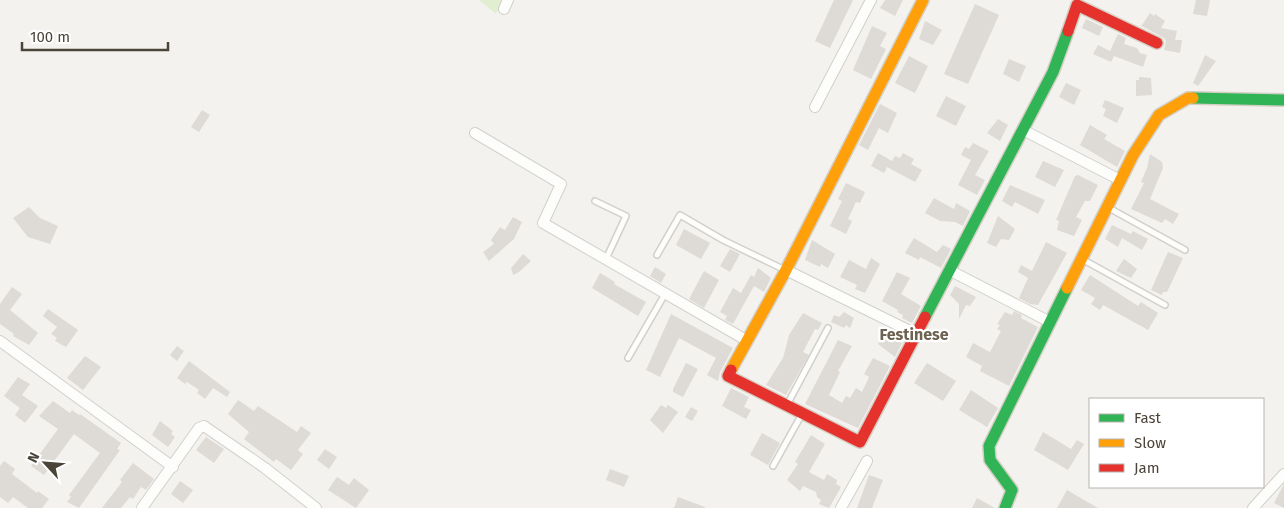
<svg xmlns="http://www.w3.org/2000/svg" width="1284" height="508" font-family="'Fira Sans',sans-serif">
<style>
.green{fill:#e1eecf}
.building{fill:#dedbd6}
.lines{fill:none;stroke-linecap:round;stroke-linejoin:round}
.lane-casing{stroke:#d2d0cb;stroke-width:8}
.street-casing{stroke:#d2d0cb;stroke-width:12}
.fast-casing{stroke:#d3cfc5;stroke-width:14}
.slow-casing{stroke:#d3cfc5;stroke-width:14}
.jam-casing{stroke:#d3cfc5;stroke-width:14}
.lane{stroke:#fdfdfc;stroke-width:5}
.street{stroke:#fdfdfc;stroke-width:10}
.fast{stroke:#30b455;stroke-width:11}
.slow{stroke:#ff9f0a;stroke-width:11}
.jam{stroke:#e5322d;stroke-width:11}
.labels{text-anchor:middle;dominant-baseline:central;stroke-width:4.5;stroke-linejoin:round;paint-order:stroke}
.quarter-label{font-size:16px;font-weight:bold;fill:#6e6250;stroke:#fff}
</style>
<rect width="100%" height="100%" fill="#f4f2ee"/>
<!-- green -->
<path class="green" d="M479,0H504L496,14Z"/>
<!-- building -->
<g class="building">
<path d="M834,0H853L830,48L815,41Z"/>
<path d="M885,0H903L895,16L880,8Z"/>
<path d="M1196,0H1210L1207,16L1193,14Z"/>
<path d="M975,4L999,15L968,84L944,74Z"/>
<path d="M1150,13L1154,16L1155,14L1165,21L1161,28L1177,31L1175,40H1182L1180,53L1164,50L1166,41L1164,38L1140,25H1142Z"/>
<path d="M1086,19L1103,27L1099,36L1082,28Z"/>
<path d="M925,21L942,30L933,45L919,39Z"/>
<path d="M872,26L887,33L880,46L886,49L871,79L853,70Z"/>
<path d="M1118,34L1126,38L1124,44L1137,48L1140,53L1147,55L1143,67L1114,56L1111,62L1093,54L1098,45L1110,51Z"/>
<path d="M1205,55L1216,61L1198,86L1193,83Z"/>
<path d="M909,56L928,66L915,93L895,83Z"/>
<path d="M1009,59L1026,66L1019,82L1003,74Z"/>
<path d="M1139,77L1151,78L1152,95L1136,96V80H1139Z"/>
<path d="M1066,83L1081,90L1074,105L1059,97Z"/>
<path d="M946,96L966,106L956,126L936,116Z"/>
<path d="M1105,100L1124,108L1117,123L1103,116L1106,109L1102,107Z"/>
<path d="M880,104L897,113L888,133L879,128L868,150L859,145Z"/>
<path d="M202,110L210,115L199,132L191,127Z"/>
<path d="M998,119L1008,125L1000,141L987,133Z"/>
<path d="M1090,125L1107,135L1104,139L1125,151L1117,167L1080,145Z"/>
<path d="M973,143L989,151L975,175L985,180L977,195L958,185L971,160L961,155L965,147L969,149Z"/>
<path d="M878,153L892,161L895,156L900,158L903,153L914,159L911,164L922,170L915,182L887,167L884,173L871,166Z"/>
<path d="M1150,154L1162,162L1163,168L1150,199L1179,214L1173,224L1165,219L1162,223L1131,209L1144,183L1141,182L1147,168Z"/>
<path d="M1043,161L1064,170L1055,187L1035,177Z"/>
<path d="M1078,175L1098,185L1090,201H1085L1076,217L1082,220L1074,236L1057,230L1059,221L1056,220L1075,176Z"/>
<path d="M846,183L865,192L860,203L856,202L848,219L852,221L846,234L830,226L842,201L838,199Z"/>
<path d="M1010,185L1045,200L1038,214L1015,202L1012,207L1002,201Z"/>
<path d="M934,198L954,209L956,203L970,211L963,226L955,222L940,221L925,213Z"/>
<path d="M29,207L40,218L58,226L50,244L28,237L13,218Z"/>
<path d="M998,216L1015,229L1009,240L1001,239L996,247L987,243Z"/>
<path d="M513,217L522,222L514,239L489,261L483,252L494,244L491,240L500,227L505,230Z"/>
<path d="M1112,225L1131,234L1133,231L1148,239L1142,250L1122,238L1118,247L1105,239Z"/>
<path d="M684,229L710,243L701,259L676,245Z"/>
<path d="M914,238L937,252L943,245L951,249L941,268L920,257L919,260L905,253Z"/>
<path d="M812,240L835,254L828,268L821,264L820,267L805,260Z"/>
<path d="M1046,242L1067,253L1038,305L1030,304L1019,298L1028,278L1018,272L1021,265L1032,271Z"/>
<path d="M730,249L740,254L730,272L720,266Z"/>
<path d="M1168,252L1183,258L1167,292H1163L1162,295L1151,290Z"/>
<path d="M523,254L531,261L519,272L513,275L511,268Z"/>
<path d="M871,258L880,264L865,293L855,289L857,285L840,277L849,260L866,269Z"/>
<path d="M1124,259L1137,269L1131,278L1116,271Z"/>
<path d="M655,267L666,274L661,283L650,276Z"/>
<path d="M758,268L771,278L764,292L754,286L733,324L725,320L727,316L720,312L733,288L741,293L751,275L754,277Z"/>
<path d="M704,271L719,280L704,308L689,299Z"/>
<path d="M897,272L910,278L901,294L921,306L912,323L902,318L903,315L897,312L898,310L882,301Z"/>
<path d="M600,273L615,282L614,284L646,302L638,316L592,288Z"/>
<path d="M1090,275L1138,306L1141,302L1158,313L1148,330L1103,305L1100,310L1091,304L1095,298L1081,290Z"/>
<path d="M955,286L976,297L970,306L966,305L959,319V304L950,295Z"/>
<path d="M12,287L22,294L10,310L38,333L29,345L13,336L14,334L0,324V304Z"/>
<path d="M48,309L78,330L66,347L55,341L57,338L51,334L57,327L43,316Z"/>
<path d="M1014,311L1022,315L1021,318L1038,327L1009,386L980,371L982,366L966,357L973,343L990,352L1001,331L997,329L1000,325L997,324L1005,312L1012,315Z"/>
<path d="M844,312L854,318L850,328L846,325L844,328L831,322L834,315L839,317Z"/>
<path d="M803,313L822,323L818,330L815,329L803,352L809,355L786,395L766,385L783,358L789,335Z"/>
<path d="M671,314L733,348L720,372L718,381L707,375L716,358L679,338L660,377L646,370Z"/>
<path d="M884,334L902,343L895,357L878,344Z"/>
<path d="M838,340L852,346L838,371L840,372L829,395L842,403L846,396L850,398L856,388L862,392L869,377L864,374L873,358L890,366L858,428L805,404Z"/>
<path d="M177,346L184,351L177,361L170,355Z"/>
<path d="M85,356L101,367L83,390L67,378Z"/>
<path d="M189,361L230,392L227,397L213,388L205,399L197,393L199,390L187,382L185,384L177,378Z"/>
<path d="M686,363L698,369L683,397L673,392V389Z"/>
<path d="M927,363L956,381L943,401L914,383Z"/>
<path d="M18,377L30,384L22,395L38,406L25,423L15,415L20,408L4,396Z"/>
<path d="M731,388L749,397L744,407L751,410L746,419L722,406Z"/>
<path d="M971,390L998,408L987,427L959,410Z"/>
<path d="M238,400L254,411L258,406L297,432L301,426L311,433L298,450L303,454L291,470L276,459L274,462L244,439L249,432L228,414Z"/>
<path d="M53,401L70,413L72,410L79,415L80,414L121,443L117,449L120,450L79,508L67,502L71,497L69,495L100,453L74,434L44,475L31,466L58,429L39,416Z"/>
<path d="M661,405L666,408L668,405L678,412L663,433L650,420Z"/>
<path d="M691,407L698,411L692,421L685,417Z"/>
<path d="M160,421L173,431L171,434L175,437L168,447L152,435Z"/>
<path d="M1043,432L1071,449L1077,440L1084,444L1068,470L1034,450Z"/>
<path d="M762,433L780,443L768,465L750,455Z"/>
<path d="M811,435L825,444L809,472L824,480L827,474L837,480L836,484L841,487L829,508L819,504L821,500L817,497L816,492L803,486L800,491L787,480L798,464L795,462Z"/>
<path d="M206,437L224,449L214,463L196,450Z"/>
<path d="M325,449L337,457L329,469L317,460Z"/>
<path d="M4,461L15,469L12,474L37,493L38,491L49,499L42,508H28L13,497L8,503L0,497V466Z"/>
<path d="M133,463L154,479L146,490L141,487L133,499L130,497L121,508H102L122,482L120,480Z"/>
<path d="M610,469L629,476L624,487L606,480Z"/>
<path d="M869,475L883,480L872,508H857Z"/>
<path d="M337,477L349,485L354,478L369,490L356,508L328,490Z"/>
<path d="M180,481L193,490L183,503L171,494Z"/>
<path d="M1284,484V508L1274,503Z"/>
<path d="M1067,490L1098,508H1057Z"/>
<path d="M678,497L705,507V508H674Z"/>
<path d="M977,498L995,508H972Z"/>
</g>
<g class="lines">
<defs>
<g id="lane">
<path d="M595,201L626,216L606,259"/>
<path d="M1109,208L1185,250"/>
<path d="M657,255L680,215L723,240L785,270"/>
<path d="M1082,259L1165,305"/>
<path d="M628,358L665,294"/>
<path d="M788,403L828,328"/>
<path d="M773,466L802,414"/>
</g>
<g id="street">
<path d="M504,9L508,0"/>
<path d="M815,107L871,0"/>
<path d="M1023,130L1120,180"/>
<path d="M475,133L561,184L543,223L746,340"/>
<path d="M786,270L916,334"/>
<path d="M949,270L1050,322"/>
<path d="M0,341L173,467"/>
<path d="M142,508L199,428L204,426L265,468L316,508"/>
<path d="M841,508L867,461"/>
<path d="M1253,508L1284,474"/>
</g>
<g id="fast">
<path d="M1193,98L1284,100"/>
<path d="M925,317L1053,72L1068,31"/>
<path d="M1005,508L1012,490L990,460L989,446L1067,288"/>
</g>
<g id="slow">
<path d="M1067,288L1133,155L1159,115L1188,98H1193"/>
<path d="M731,370L786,270L923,0"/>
</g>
<g id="jam">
<path d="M1068,31L1077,5L1157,43"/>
<path d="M731,370L728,376L860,442L925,317"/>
</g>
</defs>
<!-- lane casing -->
<use href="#lane" class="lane-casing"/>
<!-- street casing -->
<use href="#street" class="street-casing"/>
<!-- fast casing -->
<use href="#fast" class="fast-casing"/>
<!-- slow casing -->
<use href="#slow" class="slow-casing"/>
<!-- jam casing -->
<use href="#jam" class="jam-casing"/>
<!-- lane -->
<use href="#lane" class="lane"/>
<!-- street -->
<use href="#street" class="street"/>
<!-- fast -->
<use href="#fast" class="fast"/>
<!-- slow -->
<use href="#slow" class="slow"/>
<!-- jam -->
<use href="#jam" class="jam"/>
</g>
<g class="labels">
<!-- quarter labels -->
<g class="quarter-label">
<text x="914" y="334">Festinese</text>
</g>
</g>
<!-- legend -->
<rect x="1089" y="398" width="175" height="90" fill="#ffffff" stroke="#b7b4b0"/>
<rect x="1099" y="414" width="25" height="8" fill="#30b455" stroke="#b7b4b0"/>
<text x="1134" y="423" font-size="15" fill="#4b4439">Fast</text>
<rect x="1099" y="439" width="25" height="8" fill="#ff9f0a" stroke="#b7b4b0"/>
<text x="1134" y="448" font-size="15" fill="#4b4439">Slow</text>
<rect x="1099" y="464" width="25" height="8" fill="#e5322d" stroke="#b7b4b0"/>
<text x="1134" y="473" font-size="15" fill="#4b4439">Jam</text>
<!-- north arrow -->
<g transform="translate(45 463) rotate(296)" stroke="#ffffff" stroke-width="4" paint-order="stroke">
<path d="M0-4L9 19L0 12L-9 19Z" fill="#4b4439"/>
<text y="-8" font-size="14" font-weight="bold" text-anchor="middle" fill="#4b4439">N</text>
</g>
<!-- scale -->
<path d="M22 42v8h146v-8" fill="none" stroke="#4b4439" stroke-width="2.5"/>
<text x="30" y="42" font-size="15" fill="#4b4439" stroke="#ffffff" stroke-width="4" paint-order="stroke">100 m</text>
</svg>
